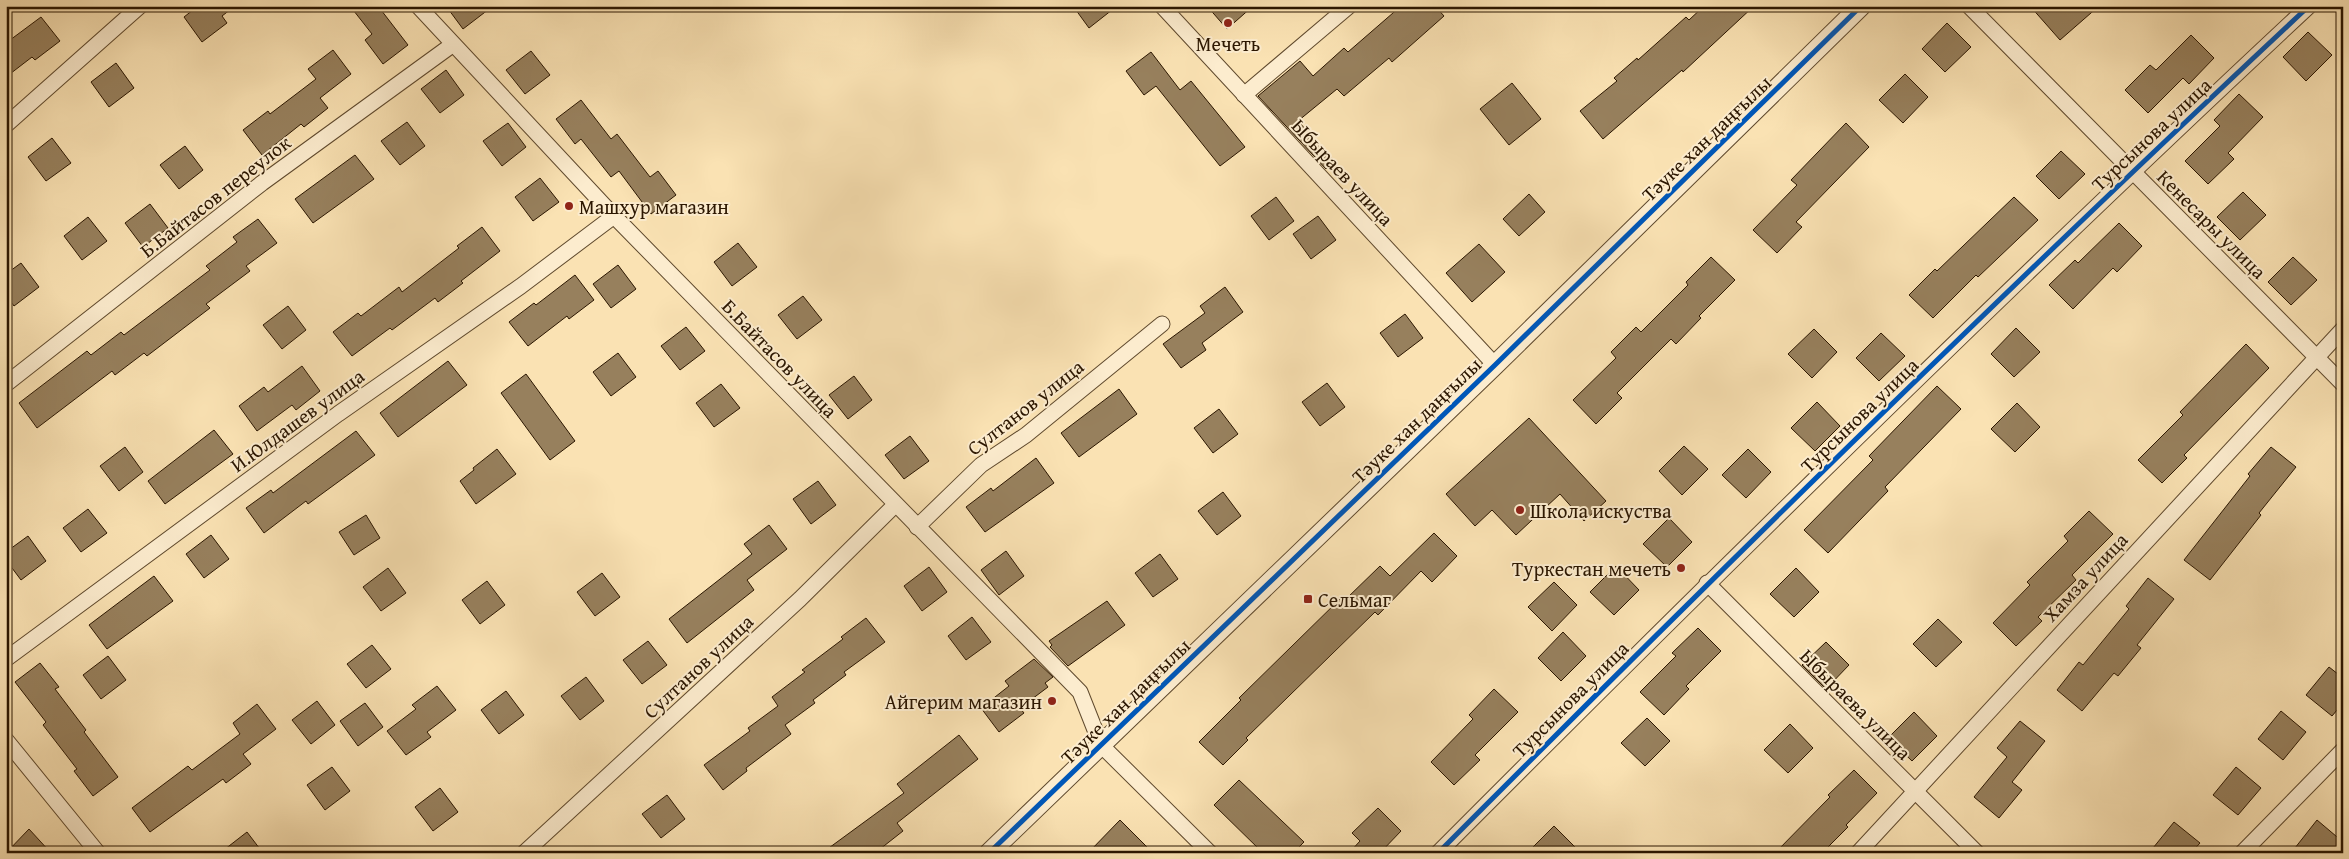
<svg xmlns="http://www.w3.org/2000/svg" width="2349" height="859" font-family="'Gentium Book Plus',serif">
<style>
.building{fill:#97805d;stroke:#2b1600}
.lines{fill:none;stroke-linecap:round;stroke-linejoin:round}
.minor-casing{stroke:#5f492d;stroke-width:17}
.tertiary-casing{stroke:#5f492d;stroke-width:21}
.minor{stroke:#fcecce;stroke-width:15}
.tertiary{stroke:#fcecce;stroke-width:19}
.cycleway-casing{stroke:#fcecce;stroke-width:8}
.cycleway{stroke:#0057b8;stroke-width:5}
.poi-dot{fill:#8f2418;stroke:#fcecce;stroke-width:2}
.labels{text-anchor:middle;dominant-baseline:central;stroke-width:4;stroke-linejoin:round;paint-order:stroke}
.poi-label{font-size:20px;fill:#2b1600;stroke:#fcecce;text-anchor:start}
.street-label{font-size:20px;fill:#2b1600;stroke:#fcecce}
</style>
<rect width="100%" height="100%" fill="#fae2b3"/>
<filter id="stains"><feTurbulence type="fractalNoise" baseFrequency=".004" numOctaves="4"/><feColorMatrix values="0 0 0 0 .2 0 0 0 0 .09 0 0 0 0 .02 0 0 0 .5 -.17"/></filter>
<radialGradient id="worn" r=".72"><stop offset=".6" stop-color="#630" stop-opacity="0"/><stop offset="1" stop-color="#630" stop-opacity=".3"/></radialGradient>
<!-- building -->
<g class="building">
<path d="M198,6H235L222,16L227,23L202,42L184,17Z"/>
<path d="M350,6H378L408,45L383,64L365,40L372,34Z"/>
<path d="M446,6H493L463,29Z"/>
<path d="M1073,6H1117L1089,28Z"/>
<path d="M1207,6H1253L1227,29Z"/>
<path d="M1401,6H1435L1444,16L1392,62L1389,58L1344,96L1337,89L1298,121L1334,161L1326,169L1258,96L1300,61L1313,76L1344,48L1348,52Z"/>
<path d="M1704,6H1754L1683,72L1682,70L1603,139L1580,111L1617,81L1614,78L1637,58L1638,60L1686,17L1689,20Z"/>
<path d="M2030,6H2099L2060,40Z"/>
<path d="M41,17L60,41L35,60L32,57L6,77V43Z"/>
<path d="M1947,23L1971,47L1945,72L1922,49Z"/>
<path d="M2308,32L2332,55L2306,81L2283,57Z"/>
<path d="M2191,35L2214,58L2189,84L2183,78L2148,113L2125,90L2150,65L2156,70Z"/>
<path d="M333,50L351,74L320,98L328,108L304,127L301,124L262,155L243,130L268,111L270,114L316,79L308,69Z"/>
<path d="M531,51L550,75L525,94L506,70Z"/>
<path d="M1151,52L1180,90L1191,81L1245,147L1220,166L1156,86L1144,95L1126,71Z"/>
<path d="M116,63L134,88L109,107L91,82Z"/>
<path d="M446,70L464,95L440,113L421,89Z"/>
<path d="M1905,74L1928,97L1903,123L1879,100Z"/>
<path d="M1512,83L1541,119L1509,145L1480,109Z"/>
<path d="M2239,94L2263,117L2228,153L2234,159L2208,184L2185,161L2220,126L2214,120Z"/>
<path d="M581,100L611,139L617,134L650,177L658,171L676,195L651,214L619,171L611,177L581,139L575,144L556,119Z"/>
<path d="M407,122L425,146L400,165L381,141Z"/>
<path d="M508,123L526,147L502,166L483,141Z"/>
<path d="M1846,123L1869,147L1796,222L1802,227L1777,253L1753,230L1797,185L1791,180Z"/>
<path d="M52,138L71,163L46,181L28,157Z"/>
<path d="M185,146L203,170L179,189L160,165Z"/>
<path d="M2061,151L2085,174L2059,199L2036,176Z"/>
<path d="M355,155L374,179L313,223L295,199Z"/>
<path d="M540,178L559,202L533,221L515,197Z"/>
<path d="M2243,192L2266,215L2240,240L2217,217Z"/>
<path d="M1529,194L1545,212L1519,236L1503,219Z"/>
<path d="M1276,197L1294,221L1269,240L1251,216Z"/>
<path d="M2014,197L2038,220L1978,277L1976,275L1933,318L1909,295L1935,269L1937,271Z"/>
<path d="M150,204L168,228L143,247L125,223Z"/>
<path d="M1318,216L1336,240L1311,259L1293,234Z"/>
<path d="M88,217L107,241L82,260L64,236Z"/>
<path d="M258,219L277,243L246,266L250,271L206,304L210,308L147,356L144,353L115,375L112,371L37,428L19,403L87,351L91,355L121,332L124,335L210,270L206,266L237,242L233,237Z"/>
<path d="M2119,223L2142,246L2117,272L2113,268L2073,309L2049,285L2075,260L2078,263Z"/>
<path d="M482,227L500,251L461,281L463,283L438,302L435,298L392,330L390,328L352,356L333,332L358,313L361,316L399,287L402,292L459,248L457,246Z"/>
<path d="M738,243L757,267L732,286L714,262Z"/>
<path d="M1479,244L1505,272L1472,302L1446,273Z"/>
<path d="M1711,257L1735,280L1699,316L1701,318L1676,344L1671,339L1617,393L1622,398L1596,424L1573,400L1616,358L1611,352L1636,327L1641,332L1688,285L1686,282Z"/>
<path d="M2293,257L2317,280L2291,305L2268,282Z"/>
<path d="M21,263L39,287L14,306L6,295V274Z"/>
<path d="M618,265L636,289L611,308L593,284Z"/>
<path d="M575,275L594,300L569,319L567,316L528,346L509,322L534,303L536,305Z"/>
<path d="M1225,287L1243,312L1202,343L1206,350L1181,368L1163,344L1205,313L1200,306Z"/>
<path d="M803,296L822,320L797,339L778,315Z"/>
<path d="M288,306L306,330L282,349L263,325Z"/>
<path d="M1405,314L1423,338L1398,357L1380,333Z"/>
<path d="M686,327L705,351L680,370L661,346Z"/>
<path d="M2016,328L2040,352L2014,377L1991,354Z"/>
<path d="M1814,329L1837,352L1812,378L1788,354Z"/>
<path d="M1881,333L1905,356L1879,381L1856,358Z"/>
<path d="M2246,344L2269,368L2184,455L2187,458L2162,483L2138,460L2183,415L2180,412Z"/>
<path d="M618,353L636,377L611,396L593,372Z"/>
<path d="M448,361L467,385L398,437L380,413Z"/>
<path d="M302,366L320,391L296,410L292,405L257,431L239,406L264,387L268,392Z"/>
<path d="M526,374L575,441L550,460L501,393Z"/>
<path d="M854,376L872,400L848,419L829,395Z"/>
<path d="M1327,383L1345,407L1320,426L1302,402Z"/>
<path d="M721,384L740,408L714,427L696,403Z"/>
<path d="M1937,386L1961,409L1885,487L1888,491L1828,553L1804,530L1873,460L1869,456Z"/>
<path d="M1119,389L1137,414L1079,457L1061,433Z"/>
<path d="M1817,402L1840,426L1815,451L1791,428Z"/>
<path d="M2017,403L2040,427L2015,452L1991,429Z"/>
<path d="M1219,409L1238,434L1213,453L1194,428Z"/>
<path d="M1529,418L1606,501L1584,521L1560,494L1516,535L1492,510L1475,526L1446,494Z"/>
<path d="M214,430L233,454L165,504L148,481Z"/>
<path d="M356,431L375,455L308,504L306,501L264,533L246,508L271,490L273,493Z"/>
<path d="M910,436L929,461L904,479L885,455Z"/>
<path d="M1684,446L1708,469L1682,495L1659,471Z"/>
<path d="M125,447L143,472L119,491L100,466Z"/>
<path d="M2271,447L2296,467L2259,513L2261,515L2210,580L2184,560L2250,476L2248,474Z"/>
<path d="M497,449L516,474L476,504L460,481L474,470L473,468Z"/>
<path d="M1748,449L1771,472L1746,498L1722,475Z"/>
<path d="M1036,458L1054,483L985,532L966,507L991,488L993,491Z"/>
<path d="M818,481L836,505L811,524L793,499Z"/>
<path d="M1223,492L1241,516L1217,535L1198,511Z"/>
<path d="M88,509L107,533L81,552L63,528Z"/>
<path d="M2089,511L2113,534L2072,575L2076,580L2038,617L2042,621L2016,646L1993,623L2030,585L2027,582L2068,541L2064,536Z"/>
<path d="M366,515L380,538L354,555L339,532Z"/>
<path d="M1669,518L1692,542L1667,567L1643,544Z"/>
<path d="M769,525L787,549L747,580L754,590L687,643L669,619L752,554L744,544Z"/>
<path d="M1434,533L1457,556L1432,582L1421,571L1378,615L1375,612L1246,738L1248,740L1223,765L1199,742L1241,700L1239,698L1343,596L1346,599L1380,566L1390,576Z"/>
<path d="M211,535L229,559L204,578L186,554Z"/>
<path d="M28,536L46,561L21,580L6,560V552Z"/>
<path d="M1006,551L1024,576L999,595L981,570Z"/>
<path d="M1160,554L1178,579L1153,597L1135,573Z"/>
<path d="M1616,566L1639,590L1614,615L1590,592Z"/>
<path d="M929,567L947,592L922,611L904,586Z"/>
<path d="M388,568L406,593L381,611L363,587Z"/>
<path d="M1796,568L1819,592L1794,617L1770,594Z"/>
<path d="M602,573L620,597L595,616L577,592Z"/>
<path d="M154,576L173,601L107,649L89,625Z"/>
<path d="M2148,578L2174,599L2137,645L2141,648L2118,676L2114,673L2082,711L2057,690L2079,662L2083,665L2129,609L2126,606Z"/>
<path d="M487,581L505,605L480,624L462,600Z"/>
<path d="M1554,582L1577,605L1552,631L1528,607Z"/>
<path d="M1107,601L1125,625L1068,666L1050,647L1052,645L1049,641Z"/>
<path d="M972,617L991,642L966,660L948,636Z"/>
<path d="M866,618L885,642L844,672L846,675L813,700L815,703L785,725L791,734L746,768L747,771L723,790L704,765L750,731L748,728L778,706L772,697L805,672L802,670L843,639L841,637Z"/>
<path d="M1938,619L1962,642L1936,667L1913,644Z"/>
<path d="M1698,628L1721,651L1686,686L1689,689L1664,715L1640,692L1676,656L1672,653Z"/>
<path d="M1563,632L1586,656L1561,681L1538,658Z"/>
<path d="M648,641L667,665L642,684L623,660Z"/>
<path d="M1826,642L1849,665L1826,689L1802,665Z"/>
<path d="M372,645L391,669L366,688L347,664Z"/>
<path d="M108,656L126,680L101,699L83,675Z"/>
<path d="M1034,659L1053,677L1045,683L1048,687L1020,708L1024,713L999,732L981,708L1009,686L1005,681Z"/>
<path d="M40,663L59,687L55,689L86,730L84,732L118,777L93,796L74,771L77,769L43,725L46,722L15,682Z"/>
<path d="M2329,667L2343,678V703L2332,716L2306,695Z"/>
<path d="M586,677L604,701L580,720L561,696Z"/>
<path d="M437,686L456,710L427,732L431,737L406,755L387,731L416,709L412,705Z"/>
<path d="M1494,689L1518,712L1475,755L1480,760L1454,785L1431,762L1473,719L1469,715Z"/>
<path d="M506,691L524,715L499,734L481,710Z"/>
<path d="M317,701L335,725L311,744L292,720Z"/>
<path d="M365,703L383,727L358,746L340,721Z"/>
<path d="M257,704L276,729L243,754L251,764L226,783L223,779L150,832L132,808L188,766L192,770L240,734L233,723Z"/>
<path d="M2281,711L2306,732L2283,760L2258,739Z"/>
<path d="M1914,712L1937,736L1912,761L1888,738Z"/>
<path d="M1647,718L1670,741L1645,766L1621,743Z"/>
<path d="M2020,721L2045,741L2012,782L2022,790L1999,818L1974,797L2007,757L1997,748Z"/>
<path d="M1790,724L1813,748L1788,773L1764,750Z"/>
<path d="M959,735L978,759L897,823L903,831L875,853H822L904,793L897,784Z"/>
<path d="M332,767L350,791L325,810L307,785Z"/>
<path d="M2236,767L2261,788L2238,815L2213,795Z"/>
<path d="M1854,770L1877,793L1846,825L1848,827L1822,853H1775L1830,797L1828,795Z"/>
<path d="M1239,780L1304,842L1293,853H1263L1214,805Z"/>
<path d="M440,788L458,812L433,831L415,807Z"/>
<path d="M667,795L685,819L661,838L642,814Z"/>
<path d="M1378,808L1401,831L1380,853H1349L1360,841L1352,833Z"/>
<path d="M1120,820L1153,853H1088Z"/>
<path d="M2317,820L2343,842L2334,853H2291Z"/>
<path d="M2174,822L2200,843L2191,853H2149Z"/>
<path d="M1554,826L1581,853H1527Z"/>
<path d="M29,829L51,853H6Z"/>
<path d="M247,832L263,853H220Z"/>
</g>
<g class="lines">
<defs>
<g id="minor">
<path d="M418,6L614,216L1080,692L1101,745L1210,853"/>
<path d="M1162,6L1495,365"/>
<path d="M1969,6L2343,384"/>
<path d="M1244,95L1349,6"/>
<path d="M6,125L140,6"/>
<path d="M6,384L262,183L452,45"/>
<path d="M917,527L981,465L1026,435L1162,324"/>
<path d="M1707,583L1977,853"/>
<path d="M6,659L338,414L521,286L614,216"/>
<path d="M6,740L98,853"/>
<path d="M524,853L800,599L895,505"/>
<path d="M1438,853C1724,566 2013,282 2309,6"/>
<path d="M1858,853L2343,329"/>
<path d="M2242,853L2343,750"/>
</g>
<path id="tertiary" d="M989,853L1495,365L1861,6"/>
</defs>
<!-- minor casing -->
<use href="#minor" class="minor-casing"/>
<!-- tertiary casing -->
<use href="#tertiary" class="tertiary-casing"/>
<!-- minor -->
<use href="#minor" class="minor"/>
<!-- tertiary -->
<use href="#tertiary" class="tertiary"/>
<defs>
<g id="cycleway">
<path d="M989,853L1495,365L1861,6"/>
<path d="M1438,853C1724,566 2013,282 2309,6"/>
</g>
</defs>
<!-- cycleway casing -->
<use href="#cycleway" class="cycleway-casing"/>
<!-- cycleway -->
<use href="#cycleway" class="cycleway"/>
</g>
<!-- markers -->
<g class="poi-dot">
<circle cx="1228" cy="23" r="5"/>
<circle cx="569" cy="206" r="5"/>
<circle cx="1520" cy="510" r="5"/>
<circle cx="1681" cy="568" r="5"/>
<rect x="1303" y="594" width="10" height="10" rx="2.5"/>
<circle cx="1052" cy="701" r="5"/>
</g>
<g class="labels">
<!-- poi labels -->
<g class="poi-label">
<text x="1228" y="43" text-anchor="middle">Мечеть</text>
<text x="579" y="206">Машхур магазин</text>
<text x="1530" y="510">Школа искуства</text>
<text x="1671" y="568" text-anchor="end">Туркестан мечеть</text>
<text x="1318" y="599">Сельмаг</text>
<text x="1042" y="701" text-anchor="end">Айгерим магазин</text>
</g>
<!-- street labels -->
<g class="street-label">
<text transform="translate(2151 134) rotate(-43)">Турсынова улица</text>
<text transform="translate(1706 138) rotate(-44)">Тәуке хан даңғылы</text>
<text transform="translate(1343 172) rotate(47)">Ыбыраев улица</text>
<text transform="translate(215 196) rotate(-38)">Б.Байтасов переулок</text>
<text transform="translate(2212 224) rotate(45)">Кенесары улица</text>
<text transform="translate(780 358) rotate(46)">Б.Байтасов улица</text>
<text transform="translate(1025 407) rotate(-38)">Султанов улица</text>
<text transform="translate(1859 415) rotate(-44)">Турсынова улица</text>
<text transform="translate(297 420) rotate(-36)">И.Юлдашев улица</text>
<text transform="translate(1416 420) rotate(-44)">Тәуке хан даңғылы</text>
<text transform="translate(2085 577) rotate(-47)">Хамза улица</text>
<text transform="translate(698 666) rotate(-43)">Султанов улица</text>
<text transform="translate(1570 699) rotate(-45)">Турсынова улица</text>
<text transform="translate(1125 701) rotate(-44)">Тәуке хан даңғылы</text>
<text transform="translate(1856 704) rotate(45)">Ыбыраева улица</text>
</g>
</g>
<!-- margin -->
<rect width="2349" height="859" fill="none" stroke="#fae2b3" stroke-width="25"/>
<rect x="8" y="8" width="2334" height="844" fill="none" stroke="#2b1600" stroke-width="2.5"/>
<rect x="12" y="12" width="2324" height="834" fill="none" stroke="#2b1600"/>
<rect width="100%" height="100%" filter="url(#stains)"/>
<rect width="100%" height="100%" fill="url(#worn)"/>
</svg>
